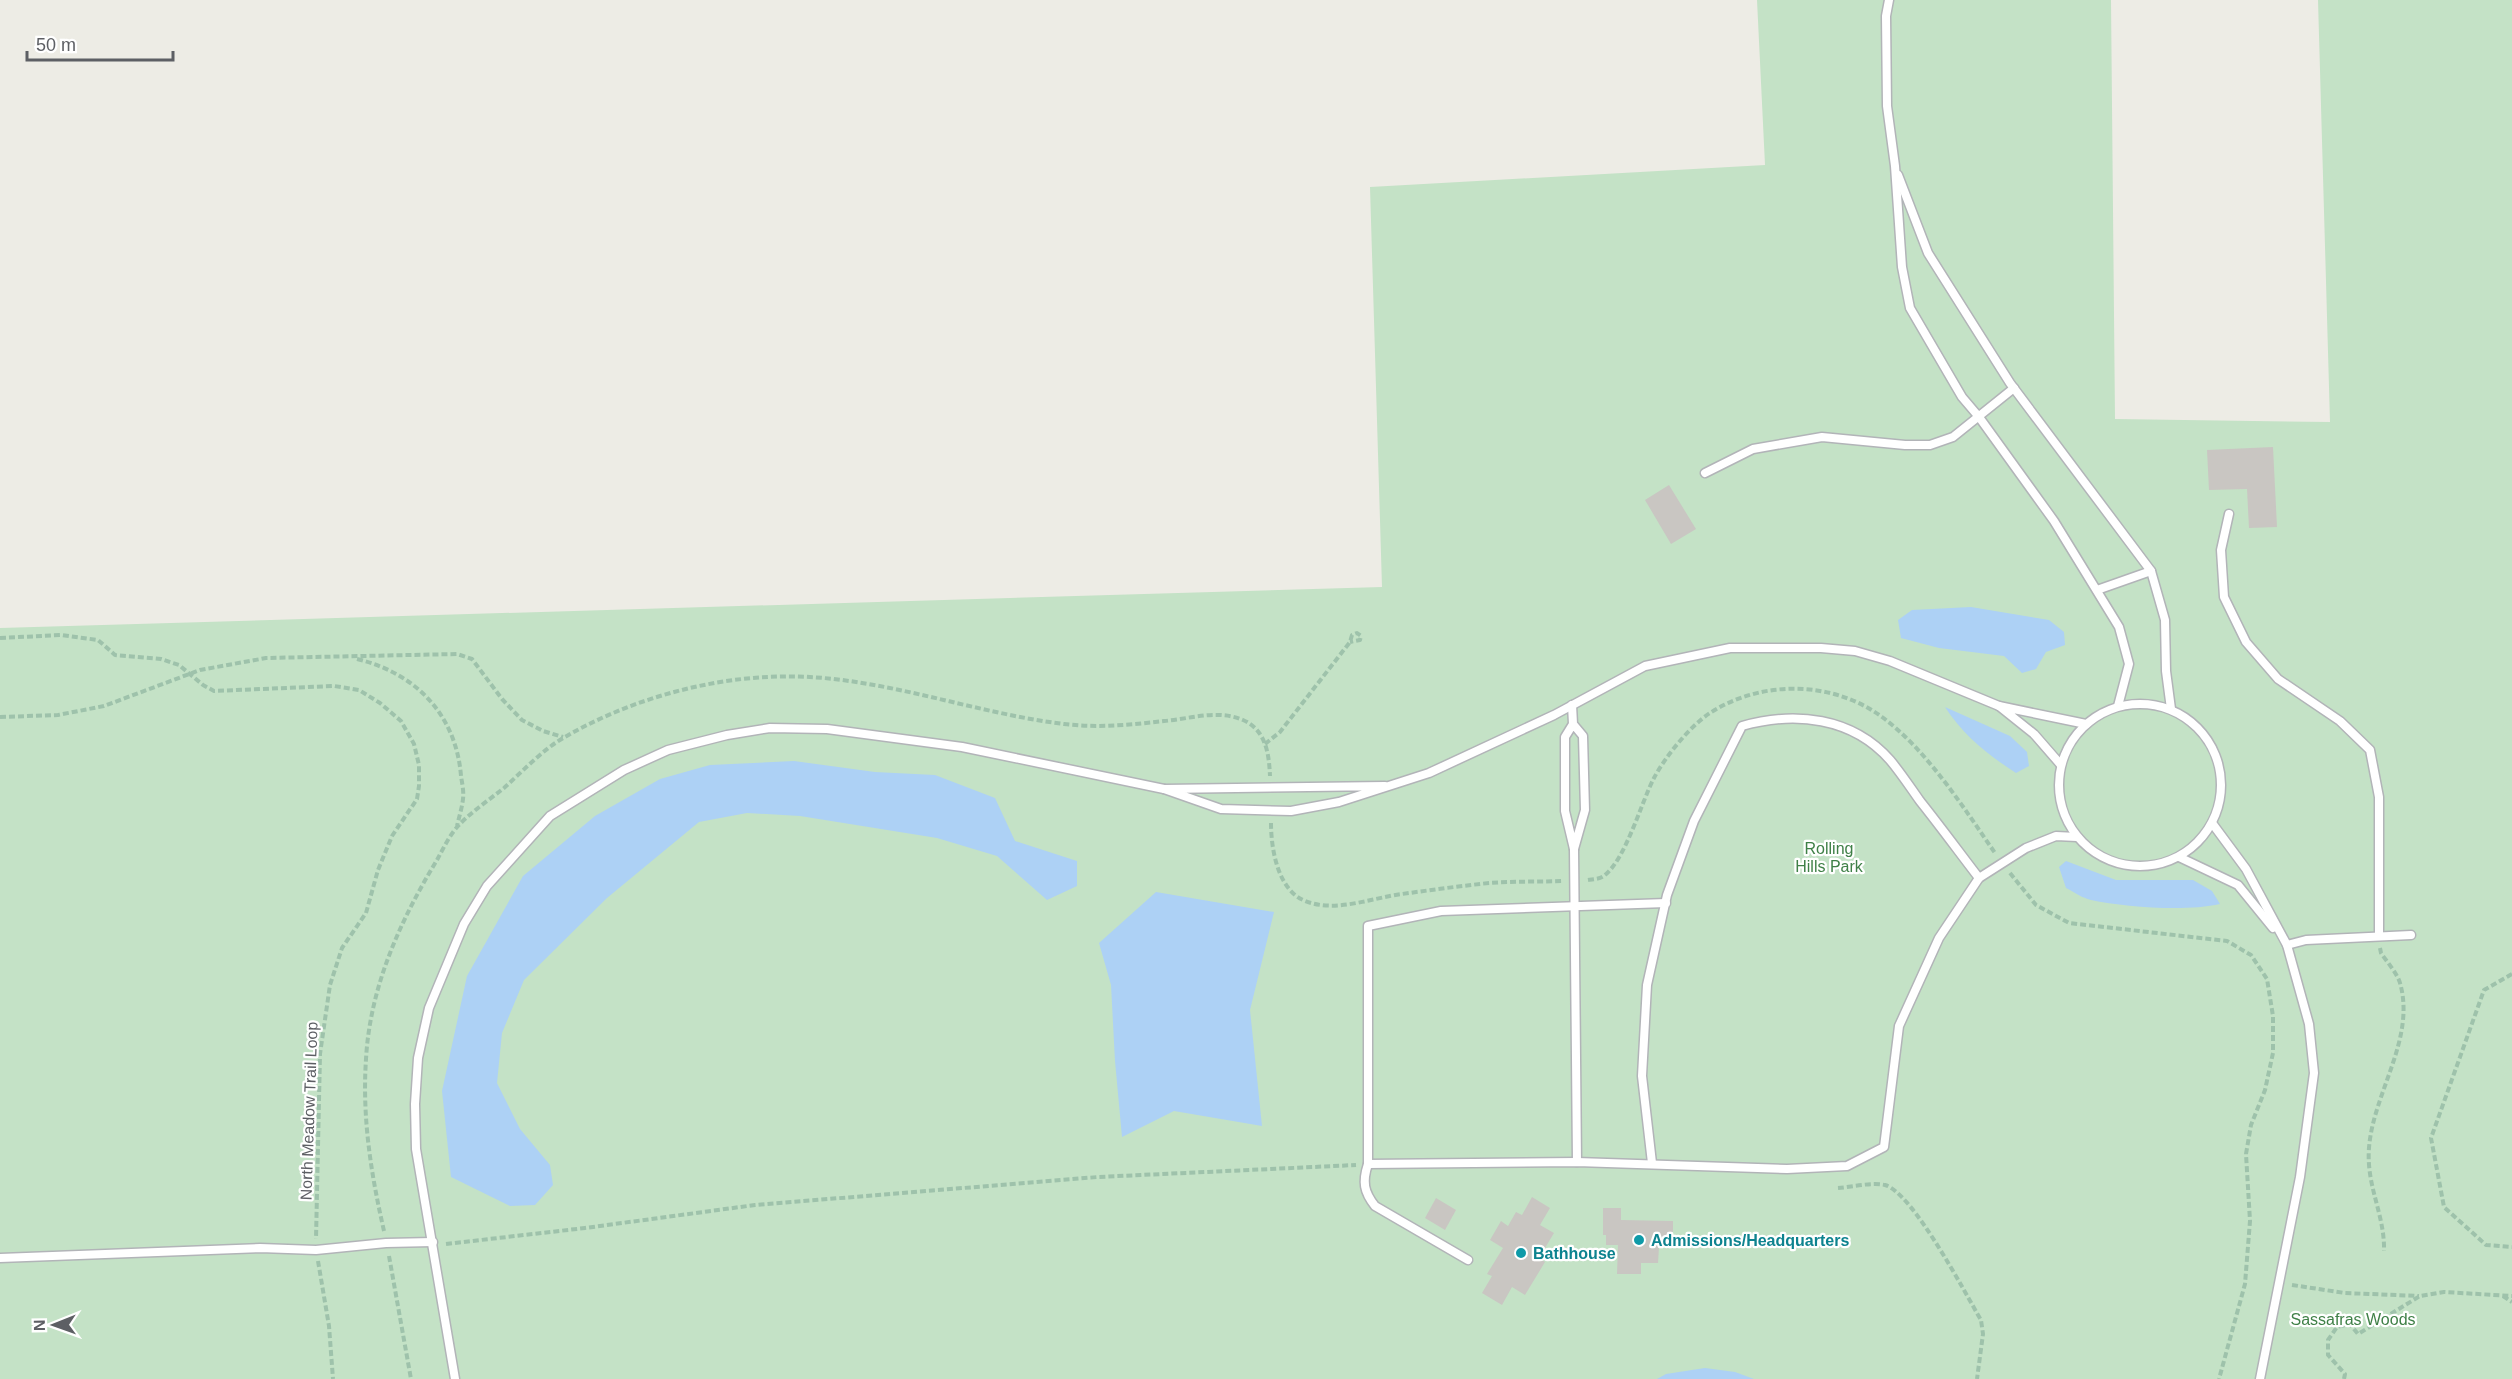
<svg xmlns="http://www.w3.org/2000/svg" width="2512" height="1379" font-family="Helvetica,sans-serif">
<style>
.green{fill:#c4e2c6}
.water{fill:#add1f5}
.building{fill:#c9c6c2}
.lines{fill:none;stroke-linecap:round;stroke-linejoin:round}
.service-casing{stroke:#b2b4b8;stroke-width:11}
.path{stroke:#9ec2ab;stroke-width:4;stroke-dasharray:6 3;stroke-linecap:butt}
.service{stroke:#fff;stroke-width:8}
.culture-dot{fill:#0f9aa8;stroke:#fff;stroke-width:2}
.labels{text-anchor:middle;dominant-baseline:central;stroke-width:4.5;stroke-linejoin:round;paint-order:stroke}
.park-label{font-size:16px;fill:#3f8047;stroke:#fff}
.street-label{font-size:16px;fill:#5d5f64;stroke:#fff}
.culture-label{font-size:16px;font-weight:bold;fill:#0d838f;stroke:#fff;text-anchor:start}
</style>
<rect width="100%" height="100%" fill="#edece5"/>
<!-- green -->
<path class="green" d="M1757,0H2111L2115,419L2330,422L2318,0H2512V1379H0V628L1382,587L1370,187L1765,165Z"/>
<!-- water -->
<g class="water">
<path d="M1971,607L2049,620L2064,632L2065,645L2046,652L2036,669L2022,673L2004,656L1939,648L1901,638L1898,620L1912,610Z"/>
<path d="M1945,707L2010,736L2027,752L2029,766L2016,773C1988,755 1963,735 1945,707Z"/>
<path d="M794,761L875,772L935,775L995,798L1015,841L1077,861V886L1047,900L997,856L937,838L800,816L747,813L699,822L607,898L524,980L502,1033L497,1083L520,1129L550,1165L553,1185L535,1205L510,1206L451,1177L442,1091L467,976L523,876L595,816L660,779L710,765Z"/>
<path d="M2066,861L2116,880H2193L2212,891L2220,904C2185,912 2125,907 2091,900C2082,898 2074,892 2066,888L2059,867Z"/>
<path d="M1156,892L1274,912L1250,1010L1262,1126L1174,1111L1122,1137L1115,1061L1111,985L1099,943Z"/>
<path d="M1705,1368L1735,1372L1754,1379H1657L1666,1374Z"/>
</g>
<!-- building -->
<g class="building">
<path d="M2273,447L2277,527L2249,528L2247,489L2209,490L2207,450Z"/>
<path d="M1669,485L1696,529L1671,544L1645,500Z"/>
<path d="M1532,1197L1550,1208L1540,1225L1554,1233L1539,1258L1545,1262L1525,1295L1512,1287L1502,1305L1482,1293L1492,1276L1487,1274L1503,1248L1490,1240L1501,1221L1508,1226L1516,1212L1522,1215Z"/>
<path d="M1436,1198L1456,1210L1445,1230L1425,1218Z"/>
<path d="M1603,1208H1621V1220L1673,1221V1247H1659L1658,1263H1641V1274H1617L1618,1245H1606V1235H1603Z"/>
</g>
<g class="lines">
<defs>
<g id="service">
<path d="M1889,0L1886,16L1887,106L1895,166L1902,267L1910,308L1962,397L1979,417L2054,521L2119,627L2129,664L2118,706"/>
<path d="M1898,175L1928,253L2010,383L2151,571L2165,620L2166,671L2171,709"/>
<path d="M1705,473L1753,449L1822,437L1905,445H1930L1953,437L2014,388"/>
<path d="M2229,514L2221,550L2224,597L2246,642L2278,679L2340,721L2370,750L2379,797V936"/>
<path d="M2097,590L2151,571"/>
<circle cx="2140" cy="785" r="81"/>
<path d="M1572,705L1573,724L1583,736L1585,810L1574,849L1565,811V737L1573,724"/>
<path d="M2061,765L2034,734L1999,706L2086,724"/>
<path d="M1385,786L1164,789L1221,809L1291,811L1339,802L1429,773L1554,715L1645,666L1730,648H1821L1855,651L1890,661L1999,706"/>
<path d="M2212,823L2246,869L2287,945L2309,1024L2314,1073L2300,1177L2260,1379"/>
<path d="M1574,849L1577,1162"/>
<path d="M2179,857L2238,885L2273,928"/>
<path d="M1666,903L1441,911L1368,926V1164L1577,1162L1787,1169L1847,1166L1884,1147L1899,1026L1939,938L1979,878L2026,848L2056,836L2077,837"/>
<path d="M2287,945L2306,940L2411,935"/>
<path d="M1652,1163L1642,1076L1647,985L1667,895L1694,821L1742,726C1795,711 1852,717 1890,760C1901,773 1910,787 1920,801C1940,826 1959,852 1979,878"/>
<path d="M1368,1164C1362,1182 1364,1192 1375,1206L1468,1260"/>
<path d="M0,1258L260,1248L316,1250L386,1243L433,1242"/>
<path d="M455,1379L416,1149L415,1104L418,1058L429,1008L464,924L487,886L550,816L624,770L668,750L727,735L770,728L827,729L962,747L1164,789"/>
</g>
</defs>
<!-- service casing -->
<use href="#service" class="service-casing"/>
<!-- path -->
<g class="path">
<path d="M0,638L61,635L98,640L115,655L161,659L179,665L203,685L214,691L334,686L359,690L380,703L401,721L414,744L419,765V786L417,799L392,836L378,870L366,913L342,948L330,985L320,1054L316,1239"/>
<path d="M357,659C415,673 456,714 461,776C462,783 464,791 463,799C462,808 459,817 457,826"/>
<path d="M0,717L58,715L104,706L200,670L266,658L457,654L472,659L502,699L522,720L543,731L563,737"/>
<path d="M1265,744L1280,732L1350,642L1352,635L1357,633L1361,636L1360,640L1350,642"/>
<path d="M1271,823C1271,847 1277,888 1303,900C1333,914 1371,898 1402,894C1431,890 1460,886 1489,883C1513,881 1538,882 1562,881"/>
<path d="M2010,873L2036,905L2069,923L2227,941L2251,955L2267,979L2273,1016V1053L2265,1090L2251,1125L2246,1154L2250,1221L2245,1284L2219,1379"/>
<path d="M1588,880C1594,879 1601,879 1605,875C1626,858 1641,803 1654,778C1665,757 1690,726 1710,713C1761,680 1832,680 1882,717C1926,749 1964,808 1995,853"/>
<path d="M2380,948L2381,953C2387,962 2397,973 2400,983C2416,1039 2373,1093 2369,1148C2366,1186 2385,1215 2384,1251"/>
<path d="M2512,974L2484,990L2431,1138L2444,1207L2486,1245L2512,1247"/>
<path d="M1838,1188C1852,1187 1871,1182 1885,1185C1913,1193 1965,1293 1981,1320L1983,1334L1977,1379"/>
<path d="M384,1231C371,1174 362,1118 366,1059C370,987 400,921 437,860C443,849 449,836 458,826C471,812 489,800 504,788C523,771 543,749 565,737C625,702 700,680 768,677C869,671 965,712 1064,724C1097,728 1131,725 1164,721C1190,719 1217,709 1243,720C1266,730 1269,754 1270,776"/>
<path d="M446,1244L585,1228L755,1205L1098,1177L1356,1165"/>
<path d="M389,1256L411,1379"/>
<path d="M318,1261L329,1326L333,1379"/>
<path d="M2292,1285L2345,1293L2419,1296"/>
<path d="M2503,1296L2512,1302"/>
<path d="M2344,1379L2345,1374L2328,1355V1340L2337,1327L2350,1324L2358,1334L2420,1296L2444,1292L2512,1296"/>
</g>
<!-- service -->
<use href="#service" class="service"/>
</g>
<!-- markers -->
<g class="culture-dot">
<circle cx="1639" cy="1240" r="6"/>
<circle cx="1521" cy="1253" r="6"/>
</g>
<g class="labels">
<!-- park labels -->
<g class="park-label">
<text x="1829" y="848">Rolling<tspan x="1829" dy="18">Hills Park</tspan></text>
<text x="2353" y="1319">Sassafras Woods</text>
</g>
<!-- street labels -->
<g class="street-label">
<text transform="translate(309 1111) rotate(-88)">North Meadow Trail Loop</text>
</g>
<!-- culture labels -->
<g class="culture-label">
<text x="1651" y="1240">Admissions/Headquarters</text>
<text x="1533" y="1253">Bathhouse</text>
</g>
</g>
<!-- north arrow -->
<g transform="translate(54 1325) rotate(269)" stroke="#ffffff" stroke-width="4.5" paint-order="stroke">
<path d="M0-4.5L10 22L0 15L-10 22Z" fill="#5d5f64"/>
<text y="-9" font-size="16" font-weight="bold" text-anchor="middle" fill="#5d5f64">N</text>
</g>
<!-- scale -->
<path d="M27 51v9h146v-9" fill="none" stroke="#5d5f64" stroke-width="3"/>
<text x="36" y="51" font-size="18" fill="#5d5f64" stroke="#ffffff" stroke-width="4.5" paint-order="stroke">50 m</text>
</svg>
